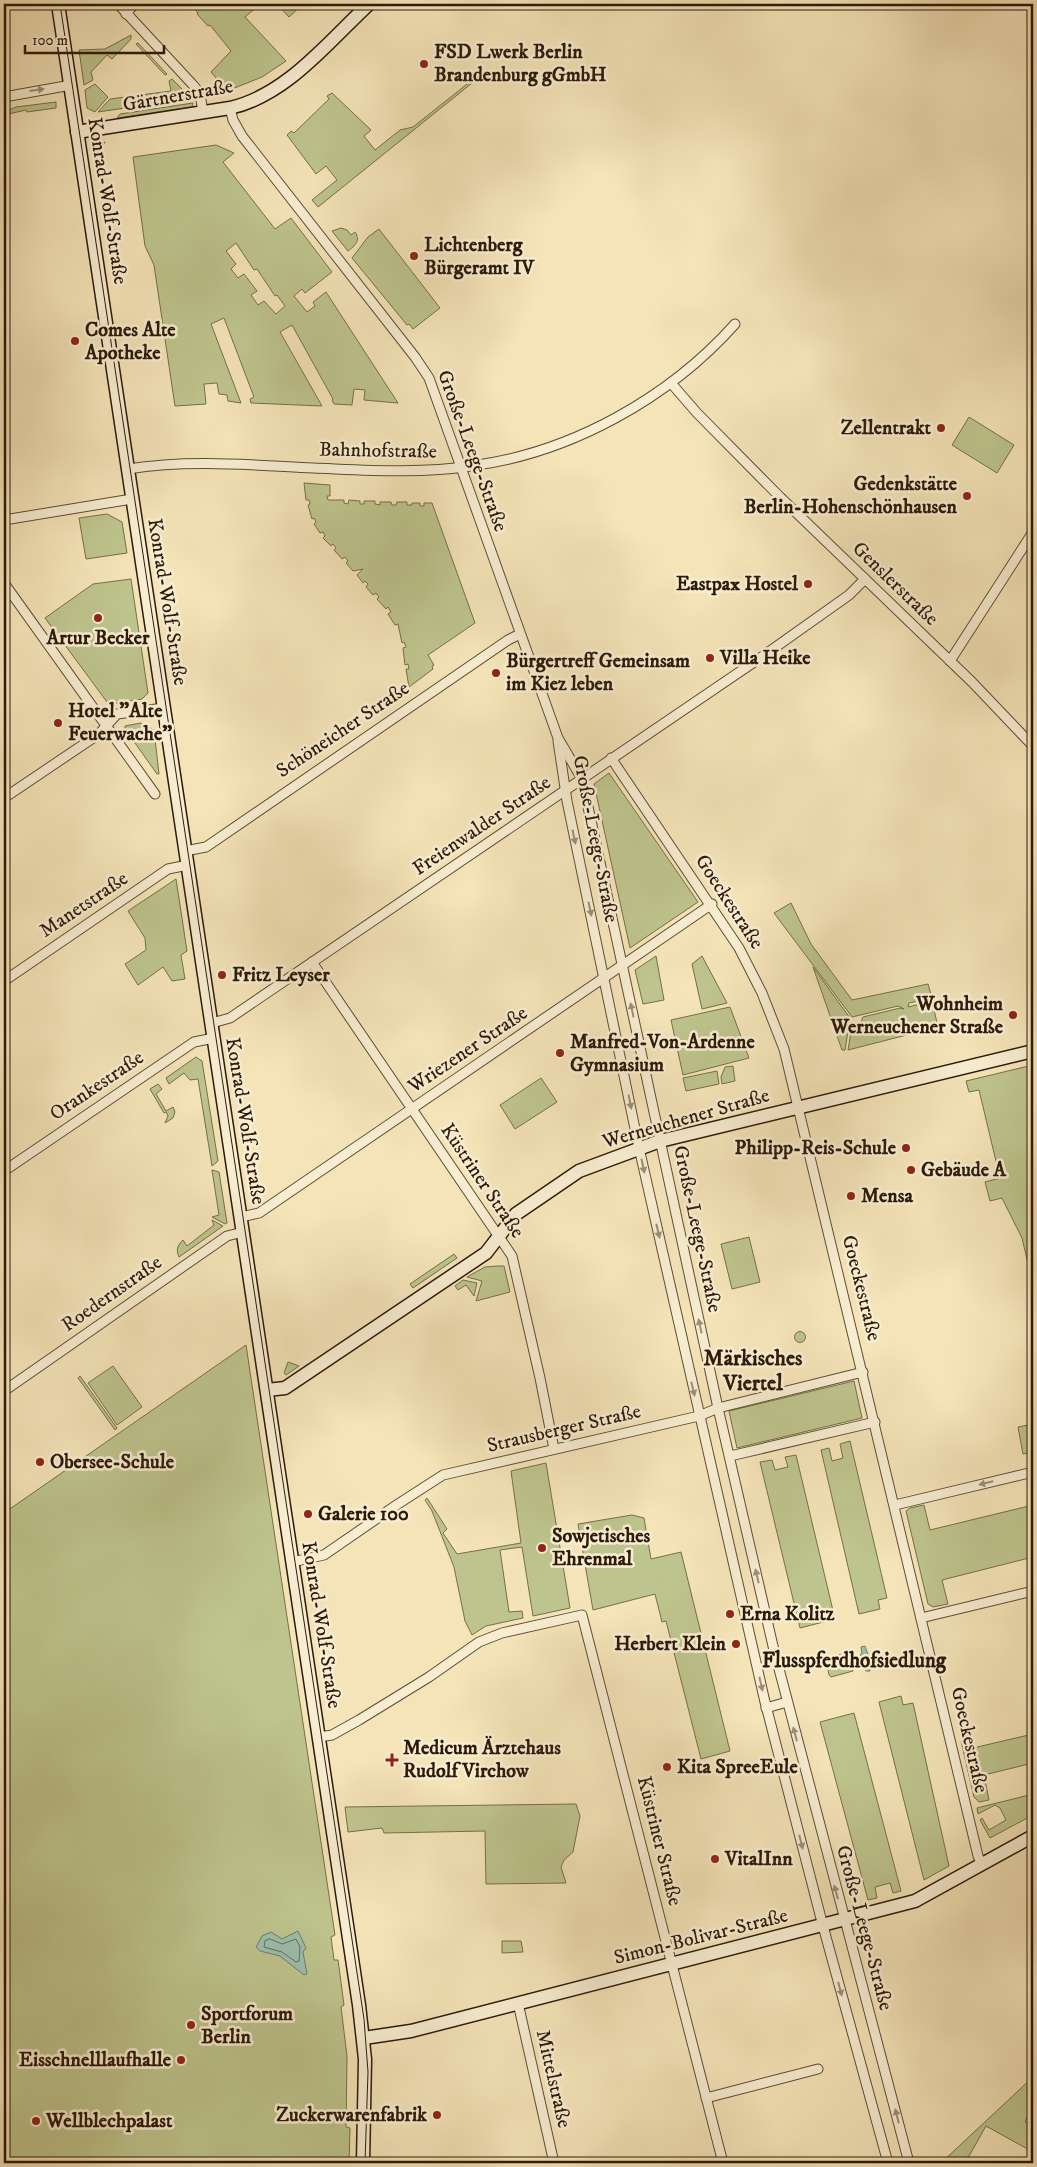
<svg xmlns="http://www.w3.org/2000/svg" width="1037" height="2167" font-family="'IM FELL DW Pica',serif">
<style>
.green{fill:#bec48d;stroke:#756f4a;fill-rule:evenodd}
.water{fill:#9cbfae;stroke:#6f7d6c}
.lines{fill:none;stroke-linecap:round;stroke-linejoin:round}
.shore{stroke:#646c5b;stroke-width:1}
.street-casing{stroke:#5e4c34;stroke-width:11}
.secondary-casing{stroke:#2c1a08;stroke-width:15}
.street{stroke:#f8edd1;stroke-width:9}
.secondary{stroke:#f8edd1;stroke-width:12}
.tram{stroke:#2c1a08;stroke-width:1}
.oneway{fill:#9c8e77}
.poi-dot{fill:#8f2418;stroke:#f8edd1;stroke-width:2}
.labels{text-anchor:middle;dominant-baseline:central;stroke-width:5;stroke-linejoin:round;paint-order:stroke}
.poi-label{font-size:20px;font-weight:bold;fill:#2c1a08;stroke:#f8edd1;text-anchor:start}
.street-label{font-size:20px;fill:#2c1a08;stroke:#f8edd1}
.neighbourhood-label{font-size:21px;font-weight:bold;fill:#2c1a08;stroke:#f8edd1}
.quarter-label{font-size:22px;font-weight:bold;fill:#2c1a08;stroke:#f8edd1}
</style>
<rect width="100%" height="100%" fill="#f4e4b8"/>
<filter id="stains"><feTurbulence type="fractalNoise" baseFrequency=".004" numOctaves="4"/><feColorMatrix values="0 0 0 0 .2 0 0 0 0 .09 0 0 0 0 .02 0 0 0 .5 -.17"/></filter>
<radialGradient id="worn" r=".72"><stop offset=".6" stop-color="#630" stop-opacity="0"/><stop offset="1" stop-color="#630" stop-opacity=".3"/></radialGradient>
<!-- green -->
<g class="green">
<path d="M190,4H260L245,17L286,61L262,77L227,91L211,72L231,51L210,25L208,26L197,14L198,13Z"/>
<path d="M277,4H303L289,17Z"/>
<path d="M131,35V39L112,59L107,55L91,72L93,80L84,85L79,50L105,49Z"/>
<path d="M138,43L167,74L165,75L136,44Z"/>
<path d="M481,73L482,75L318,207L312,200L337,180L326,166L316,174L287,135L291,131L294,133L329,99L327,96L332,93L371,130L364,136L375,150L400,130L413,127Z"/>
<path d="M172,79L188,95L186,99L98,112L110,99L171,91L169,81Z"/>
<path d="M95,84L108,97L95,112L87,108L85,90Z"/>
<path d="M56,102V108L27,112L26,110L4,115V112L16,107Z"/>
<path d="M193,103L192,107L117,118L120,114Z"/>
<path d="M105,142L100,150L103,175H98L94,148L97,144Z"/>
<path d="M216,145L234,153L223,162L275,229L291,218L332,272L305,293L302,289L294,296L307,312L315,306L313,302L326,292L398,403L364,400L365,390L354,389L352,405L334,404L332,400L333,399L292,325L280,332L322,406L251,403L250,399L254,397L224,318L211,324L241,403L228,401L227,395L219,394L217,383L204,384L206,404L175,406L154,265L145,246L133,157ZM236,243L254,270L257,269L275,296L277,295L285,306L276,314L264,301L258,305L251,295L257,291L244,274L238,278L231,269L236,264L226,251Z"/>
<path d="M341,228L347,230L351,235L355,232C361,240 355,246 348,251L332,231Z"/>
<path d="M379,229L440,308L413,329L409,324L407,325L352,258L368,237Z"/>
<path d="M969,417L1014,445L997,473L952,445Z"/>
<path d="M304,483L330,485V496H327L328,500H344V503L348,504L349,500L360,501V504H364V501H375V504L380,505V502H391L392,505H396L397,502H407V505H412V503H420V506H424V503H432L475,623L428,655L434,665L432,666L433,669L409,687L406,669H409L408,664L405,665L403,648L406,647L404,642L402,643L398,624L395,625L388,614L391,612L388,607L386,609L377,599L379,597L376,593L373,595L366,587L368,584L365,581L363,583L357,575L363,569L353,571L346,563L348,561L345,557L342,559L334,550L336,548L333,544L331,546L323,538L325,536L323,532L320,533L314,524L316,522L314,518L312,519L308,505L310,504L309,500H306Z"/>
<path d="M107,514L122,522L127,553L86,559L79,518Z"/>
<path d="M131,579L148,693L142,699L111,704L107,702L45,618L93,584Z"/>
<path d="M141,723L154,730L159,774H157L125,729V726Z"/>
<path d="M609,773L698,902L630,948L594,784Z"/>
<path d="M176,879L187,951L181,955L185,979L172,981L163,967L138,985L125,964L146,950L145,938L128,911Z"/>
<path d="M791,903L811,944L852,1000L928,984L932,998L909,1003L908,1007L932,1001L938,1027L848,1050L851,1032L860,1025L863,1017L900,1008L904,1009L898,1006L852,1017L774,913Z"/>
<path d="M656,956L664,1000L643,1004L635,970Z"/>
<path d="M702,956L727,1003L702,1009L692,964Z"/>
<path d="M813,967L850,1018L845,1050H842Z"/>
<path d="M730,1007L749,1058L683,1075L671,1020Z"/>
<path d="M196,1057L202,1061L218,1161L212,1166L198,1079L190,1080L184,1073L169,1084L166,1078Z"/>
<path d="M1033,1065V1285L1022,1238L1002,1198L990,1201L985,1182L1000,1178L979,1090L969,1092L966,1081Z"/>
<path d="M733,1066L735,1081L722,1084L721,1077L725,1067Z"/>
<path d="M717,1071L719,1084L686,1091L683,1078Z"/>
<path d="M541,1078L557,1102L515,1129L500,1105Z"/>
<path d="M158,1084L162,1089L156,1094L166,1111L173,1107L175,1112L173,1118L165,1123L168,1116L166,1112L164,1113L150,1089Z"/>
<path d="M212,1170L219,1172L227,1223L225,1224L212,1217L219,1215Z"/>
<path d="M212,1220L223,1226L179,1257C176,1251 177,1245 183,1240L187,1246L214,1225Z"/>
<path d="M749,1237L760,1282L732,1289L721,1244Z"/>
<path d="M454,1254L457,1258L413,1288L410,1284Z"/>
<path d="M497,1266H504L510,1292L476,1301L482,1281L467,1277L485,1267Z"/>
<path d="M463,1280L477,1283L474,1296L466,1285L458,1290L455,1286Z"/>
<circle cx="800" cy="1337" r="5.5"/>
<path d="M246,1345L335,1935L331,1937L334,1960H338L344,2005L341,2007L347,2056L346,2127L350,2128L349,2163H4V1513Z"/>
<path d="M288,1362L299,1366L286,1375L284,1373Z"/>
<path d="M113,1366L142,1407L117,1425L88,1383Z"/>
<path d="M80,1376L117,1428L115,1430L78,1378Z"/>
<path d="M854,1381L862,1418L737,1448L729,1411Z"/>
<path d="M1033,1424V1452L1023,1454L1018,1427Z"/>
<path d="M850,1441L887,1598L878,1600L880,1609L859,1614L821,1450L829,1448L832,1461L843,1458L840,1444Z"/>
<path d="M796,1455L835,1619L800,1628L760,1462L772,1460L775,1470L788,1467L785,1457Z"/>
<path d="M546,1463L570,1608L533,1616L522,1547L500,1550L509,1612L522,1611L523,1618L486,1626L472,1635L465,1621L454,1567L432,1511L425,1500L427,1498L447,1529L443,1533L457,1554L521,1543L511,1471Z"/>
<path d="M924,1505L930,1530L1033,1505V1557L942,1580L948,1604L933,1607L928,1604L906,1511L910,1508Z"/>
<path d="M632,1515L644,1518L651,1559L681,1552L730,1751L701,1759L666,1621L662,1622L655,1594L593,1610L578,1524Z"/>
<path d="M847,1653L849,1654L853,1671L831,1677L829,1675L826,1659L828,1657Z"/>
<path d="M901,1696L903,1705L913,1703L949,1866L924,1880L879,1702Z"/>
<path d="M854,1713L901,1891L893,1893L890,1883L875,1887L877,1898L868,1900L820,1722Z"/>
<path d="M1033,1734V1763L984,1775L989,1800L979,1802L974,1797L961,1741L970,1739L973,1748Z"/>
<path d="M1033,1794V1815L990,1838L980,1820L982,1818L989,1830L1006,1820L1000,1808L995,1805L978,1814L977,1808Z"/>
<path d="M576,1804L580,1816L573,1852L564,1860L561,1867L566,1883L486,1884L485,1831L384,1833L382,1828L348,1832L345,1807Z"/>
<path d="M502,1941H521L523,1952L502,1953Z"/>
<path d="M1033,2077V2103L1025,2122L1033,2126V2152L986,2126L969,2156L957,2163H941Z"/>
</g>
<!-- water -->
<g class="water">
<path d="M865,1646L871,1663L869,1664L870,1671H866L860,1655L862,1654L861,1647Z"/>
<path d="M298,1931L306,1948L303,1952L307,1974L304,1975L280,1956L260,1951L256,1947L262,1936L271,1932L282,1939Z"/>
</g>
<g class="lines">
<!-- shore -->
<path class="shore" d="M270,1939L282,1944L296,1939L300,1947L299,1961L296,1962L282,1952L264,1947L265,1941Z"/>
<defs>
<g id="street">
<path d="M118,4L194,86L200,94L203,112"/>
<path d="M126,14L134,4"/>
<path d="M4,97L71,85"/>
<path d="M230,108L233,120L242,136L415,357L429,378L558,738L582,779L718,1408L773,1646L909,2163"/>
<path d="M671,383L697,413L780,497L972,682L1033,746"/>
<path d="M128,469C189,459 252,465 313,468C365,470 419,474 471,466C571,453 669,398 735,324"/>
<path d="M4,520L132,499"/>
<path d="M4,583L155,794"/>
<path d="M950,661L1033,532"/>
<path d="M558,741L567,801L639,1148L765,1702L823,1926L888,2163"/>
<path d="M611,758L739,948L762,993L784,1049L978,1856L982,1865"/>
<path d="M4,798L99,734L117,714L164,708"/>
<path d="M185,851L206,847L508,640L520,634"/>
<path d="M312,962L512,1256L540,1378L554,1449"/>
<path d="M4,981L168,869L188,865"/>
<path d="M212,1023L230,1018L763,656L849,595L865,579"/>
<path d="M4,1171L194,1042L214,1038"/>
<path d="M241,1217L259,1213L712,904"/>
<path d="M4,1391L227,1236L243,1232"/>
<path d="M730,1456L875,1422"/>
<path d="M895,1505L1033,1472"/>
<path d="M292,1562L324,1555L398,1504L443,1475L699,1416L718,1408L863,1372"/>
<path d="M921,1618L1033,1591"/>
<path d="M766,1708L787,1702"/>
<path d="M319,1737L332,1735L359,1720L429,1677L479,1642L502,1633L582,1615L723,2163"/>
<path d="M518,2003L554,2163"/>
<path d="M706,2098L818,2069"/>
</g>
<g id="secondary">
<path d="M58,4L359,2005L365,2059L363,2163"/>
<path d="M77,132L230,108C287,95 328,42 369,4"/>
<path d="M267,1390L285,1388L486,1253L516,1214L579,1171L660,1141L1033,1051"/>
<path d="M364,2038L411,2031L915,1901L1033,1836"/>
</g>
</defs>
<!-- street casing -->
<use href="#street" class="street-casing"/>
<!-- secondary casing -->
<use href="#secondary" class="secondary-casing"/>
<!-- street -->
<use href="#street" class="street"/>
<!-- secondary -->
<use href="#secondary" class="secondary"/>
<!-- tram -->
<path class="tram" d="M60,4L364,2019L368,2072L365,2163"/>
</g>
<!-- one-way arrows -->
<defs><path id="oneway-solid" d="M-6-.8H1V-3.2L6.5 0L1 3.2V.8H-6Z" transform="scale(1.25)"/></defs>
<g class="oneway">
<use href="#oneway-solid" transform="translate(37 90) rotate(-8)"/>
<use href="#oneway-solid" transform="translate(574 837) rotate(78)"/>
<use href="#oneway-solid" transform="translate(590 909) rotate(78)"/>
<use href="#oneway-solid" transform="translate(632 1010) rotate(-102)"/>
<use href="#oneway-solid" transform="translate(630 1102) rotate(79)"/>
<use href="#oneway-solid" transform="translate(643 1166) rotate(78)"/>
<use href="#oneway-solid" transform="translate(658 1231) rotate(77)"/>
<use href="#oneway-solid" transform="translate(700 1326) rotate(-102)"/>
<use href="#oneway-solid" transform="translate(693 1389) rotate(77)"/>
<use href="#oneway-solid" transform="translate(986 1483) rotate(166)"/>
<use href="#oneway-solid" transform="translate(757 1576) rotate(-103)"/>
<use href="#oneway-solid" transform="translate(761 1684) rotate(77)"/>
<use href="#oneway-solid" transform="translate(795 1734) rotate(-105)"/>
<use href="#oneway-solid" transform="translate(801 1842) rotate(76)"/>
<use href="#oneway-solid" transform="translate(836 1892) rotate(-105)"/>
<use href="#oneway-solid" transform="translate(840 1989) rotate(75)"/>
<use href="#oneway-solid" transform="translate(897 2116) rotate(-104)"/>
</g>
<!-- markers -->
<g class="poi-dot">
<circle cx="424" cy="64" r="5"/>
<circle cx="414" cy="256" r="5"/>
<circle cx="75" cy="341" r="5"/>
<circle cx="941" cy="428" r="5"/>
<circle cx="967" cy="496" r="5"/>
<circle cx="808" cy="584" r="5"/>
<circle cx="98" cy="618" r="5"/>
<circle cx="710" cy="658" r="5"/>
<circle cx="496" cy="673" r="5"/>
<circle cx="58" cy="723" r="5"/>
<circle cx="222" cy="975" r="5"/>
<circle cx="1013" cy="1015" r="5"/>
<circle cx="560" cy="1053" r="5"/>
<circle cx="906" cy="1148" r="5"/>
<circle cx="911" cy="1170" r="5"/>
<circle cx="851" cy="1196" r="5"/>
<circle cx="40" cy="1462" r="5"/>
<circle cx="308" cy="1514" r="5"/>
<circle cx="542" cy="1548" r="5"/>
<circle cx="730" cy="1614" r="5"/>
<circle cx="736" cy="1644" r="5"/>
<path d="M389.5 1752.5h5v5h5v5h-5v5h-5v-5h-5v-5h5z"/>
<circle cx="667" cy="1767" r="5"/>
<circle cx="715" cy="1859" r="5"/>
<circle cx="191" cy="2025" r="5"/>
<circle cx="181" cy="2060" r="5"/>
<circle cx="437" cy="2115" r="5"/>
<circle cx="36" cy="2121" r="5"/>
</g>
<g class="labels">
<!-- poi labels -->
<g class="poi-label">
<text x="434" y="52">FSD Lwerk Berlin<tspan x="434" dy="23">Brandenburg gGmbH</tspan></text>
<text x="424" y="245">Lichtenberg<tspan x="424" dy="23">Bürgeramt IV</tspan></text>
<text x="85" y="330">Comes Alte<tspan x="85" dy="23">Apotheke</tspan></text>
<text x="931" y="428" text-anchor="end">Zellentrakt</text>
<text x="957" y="484" text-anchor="end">Gedenkstätte<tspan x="957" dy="23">Berlin-Hohenschönhausen</tspan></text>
<text x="798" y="584" text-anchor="end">Eastpax Hostel</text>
<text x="98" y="638" text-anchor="middle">Artur Becker</text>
<text x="720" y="658">Villa Heike</text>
<text x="506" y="661">Bürgertreff Gemeinsam<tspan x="506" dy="23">im Kiez leben</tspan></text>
<text x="68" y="711">Hotel "Alte<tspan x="68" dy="23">Feuerwache"</tspan></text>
<text x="232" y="975">Fritz Leyser</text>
<text x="1003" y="1004" text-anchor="end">Wohnheim<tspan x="1003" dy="23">Werneuchener Straße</tspan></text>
<text x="570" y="1042">Manfred-Von-Ardenne<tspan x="570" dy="23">Gymnasium</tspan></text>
<text x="896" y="1148" text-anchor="end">Philipp-Reis-Schule</text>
<text x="921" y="1170">Gebäude A</text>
<text x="861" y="1196">Mensa</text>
<text x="50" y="1462">Obersee-Schule</text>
<text x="318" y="1514">Galerie 100</text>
<text x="552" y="1536">Sowjetisches<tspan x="552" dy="23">Ehrenmal</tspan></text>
<text x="740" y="1614">Erna Kolitz</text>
<text x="726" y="1644" text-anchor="end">Herbert Klein</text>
<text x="403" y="1748">Medicum Ärztehaus<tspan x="403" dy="23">Rudolf Virchow</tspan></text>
<text x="677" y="1767">Kita SpreeEule</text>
<text x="725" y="1859">VitalInn</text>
<text x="201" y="2014">Sportforum<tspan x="201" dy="23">Berlin</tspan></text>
<text x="171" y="2060" text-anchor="end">Eisschnelllaufhalle</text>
<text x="427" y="2115" text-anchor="end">Zuckerwarenfabrik</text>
<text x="46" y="2121">Wellblechpalast</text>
</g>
<!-- street labels -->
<g class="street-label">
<text transform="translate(178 96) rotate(-10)">Gärtnerstraße</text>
<text transform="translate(107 201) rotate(81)">Konrad-Wolf-Straße</text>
<text transform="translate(378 451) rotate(1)">Bahnhofstraße</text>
<text transform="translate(472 451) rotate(70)">Große-Leege-Straße</text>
<text transform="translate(895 584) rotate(44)">Genslerstraße</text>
<text transform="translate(167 602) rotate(81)">Konrad-Wolf-Straße</text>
<text transform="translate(343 730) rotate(-34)">Schöneicher Straße</text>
<text transform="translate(482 826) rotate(-34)">Freienwalder Straße</text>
<text transform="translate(595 839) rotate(79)">Große-Leege-Straße</text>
<text transform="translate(729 902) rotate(57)">Goeckestraße</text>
<text transform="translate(84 905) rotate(-34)">Manetstraße</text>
<text transform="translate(468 1050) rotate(-34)">Wriezener Straße</text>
<text transform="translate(97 1086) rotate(-34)">Orankestraße</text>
<text transform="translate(686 1119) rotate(-16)">Werneuchener Straße</text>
<text transform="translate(245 1121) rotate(81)">Konrad-Wolf-Straße</text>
<text transform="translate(482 1181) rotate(56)">Küstriner Straße</text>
<text transform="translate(697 1229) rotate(78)">Große-Leege-Straße</text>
<text transform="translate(861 1288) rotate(76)">Goeckestraße</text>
<text transform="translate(112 1294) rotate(-35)">Roedernstraße</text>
<text transform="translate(564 1429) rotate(-13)">Strausberger Straße</text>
<text transform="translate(321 1625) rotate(81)">Konrad-Wolf-Straße</text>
<text transform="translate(969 1740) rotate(77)">Goeckestraße</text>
<text transform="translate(659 1841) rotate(76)">Küstriner Straße</text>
<text transform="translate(864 1928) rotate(75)">Große-Leege-Straße</text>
<text transform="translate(701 1937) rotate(-14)">Simon-Bolivar-Straße</text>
<text transform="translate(553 2079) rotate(77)">Mittelstraße</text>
</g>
<!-- neighbourhood labels -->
<g class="neighbourhood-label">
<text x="854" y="1661">Flusspferdhofsiedlung</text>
</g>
<!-- quarter labels -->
<g class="quarter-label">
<text x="753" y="1358">Märkisches<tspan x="753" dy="25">Viertel</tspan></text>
</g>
</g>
<!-- margin -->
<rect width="1037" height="2167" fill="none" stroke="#f4e4b8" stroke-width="20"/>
<rect x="5" y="5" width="1027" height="2157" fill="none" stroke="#2c1a08" stroke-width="2.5"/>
<rect x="10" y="10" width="1017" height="2147" fill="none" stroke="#2c1a08"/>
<!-- scale -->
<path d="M25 45v8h139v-8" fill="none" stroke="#2c1a08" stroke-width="2.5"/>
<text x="32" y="45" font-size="15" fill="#2c1a08" stroke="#f8edd1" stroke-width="4" paint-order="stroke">100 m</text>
<rect width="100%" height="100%" filter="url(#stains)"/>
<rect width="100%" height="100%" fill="url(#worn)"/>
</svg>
